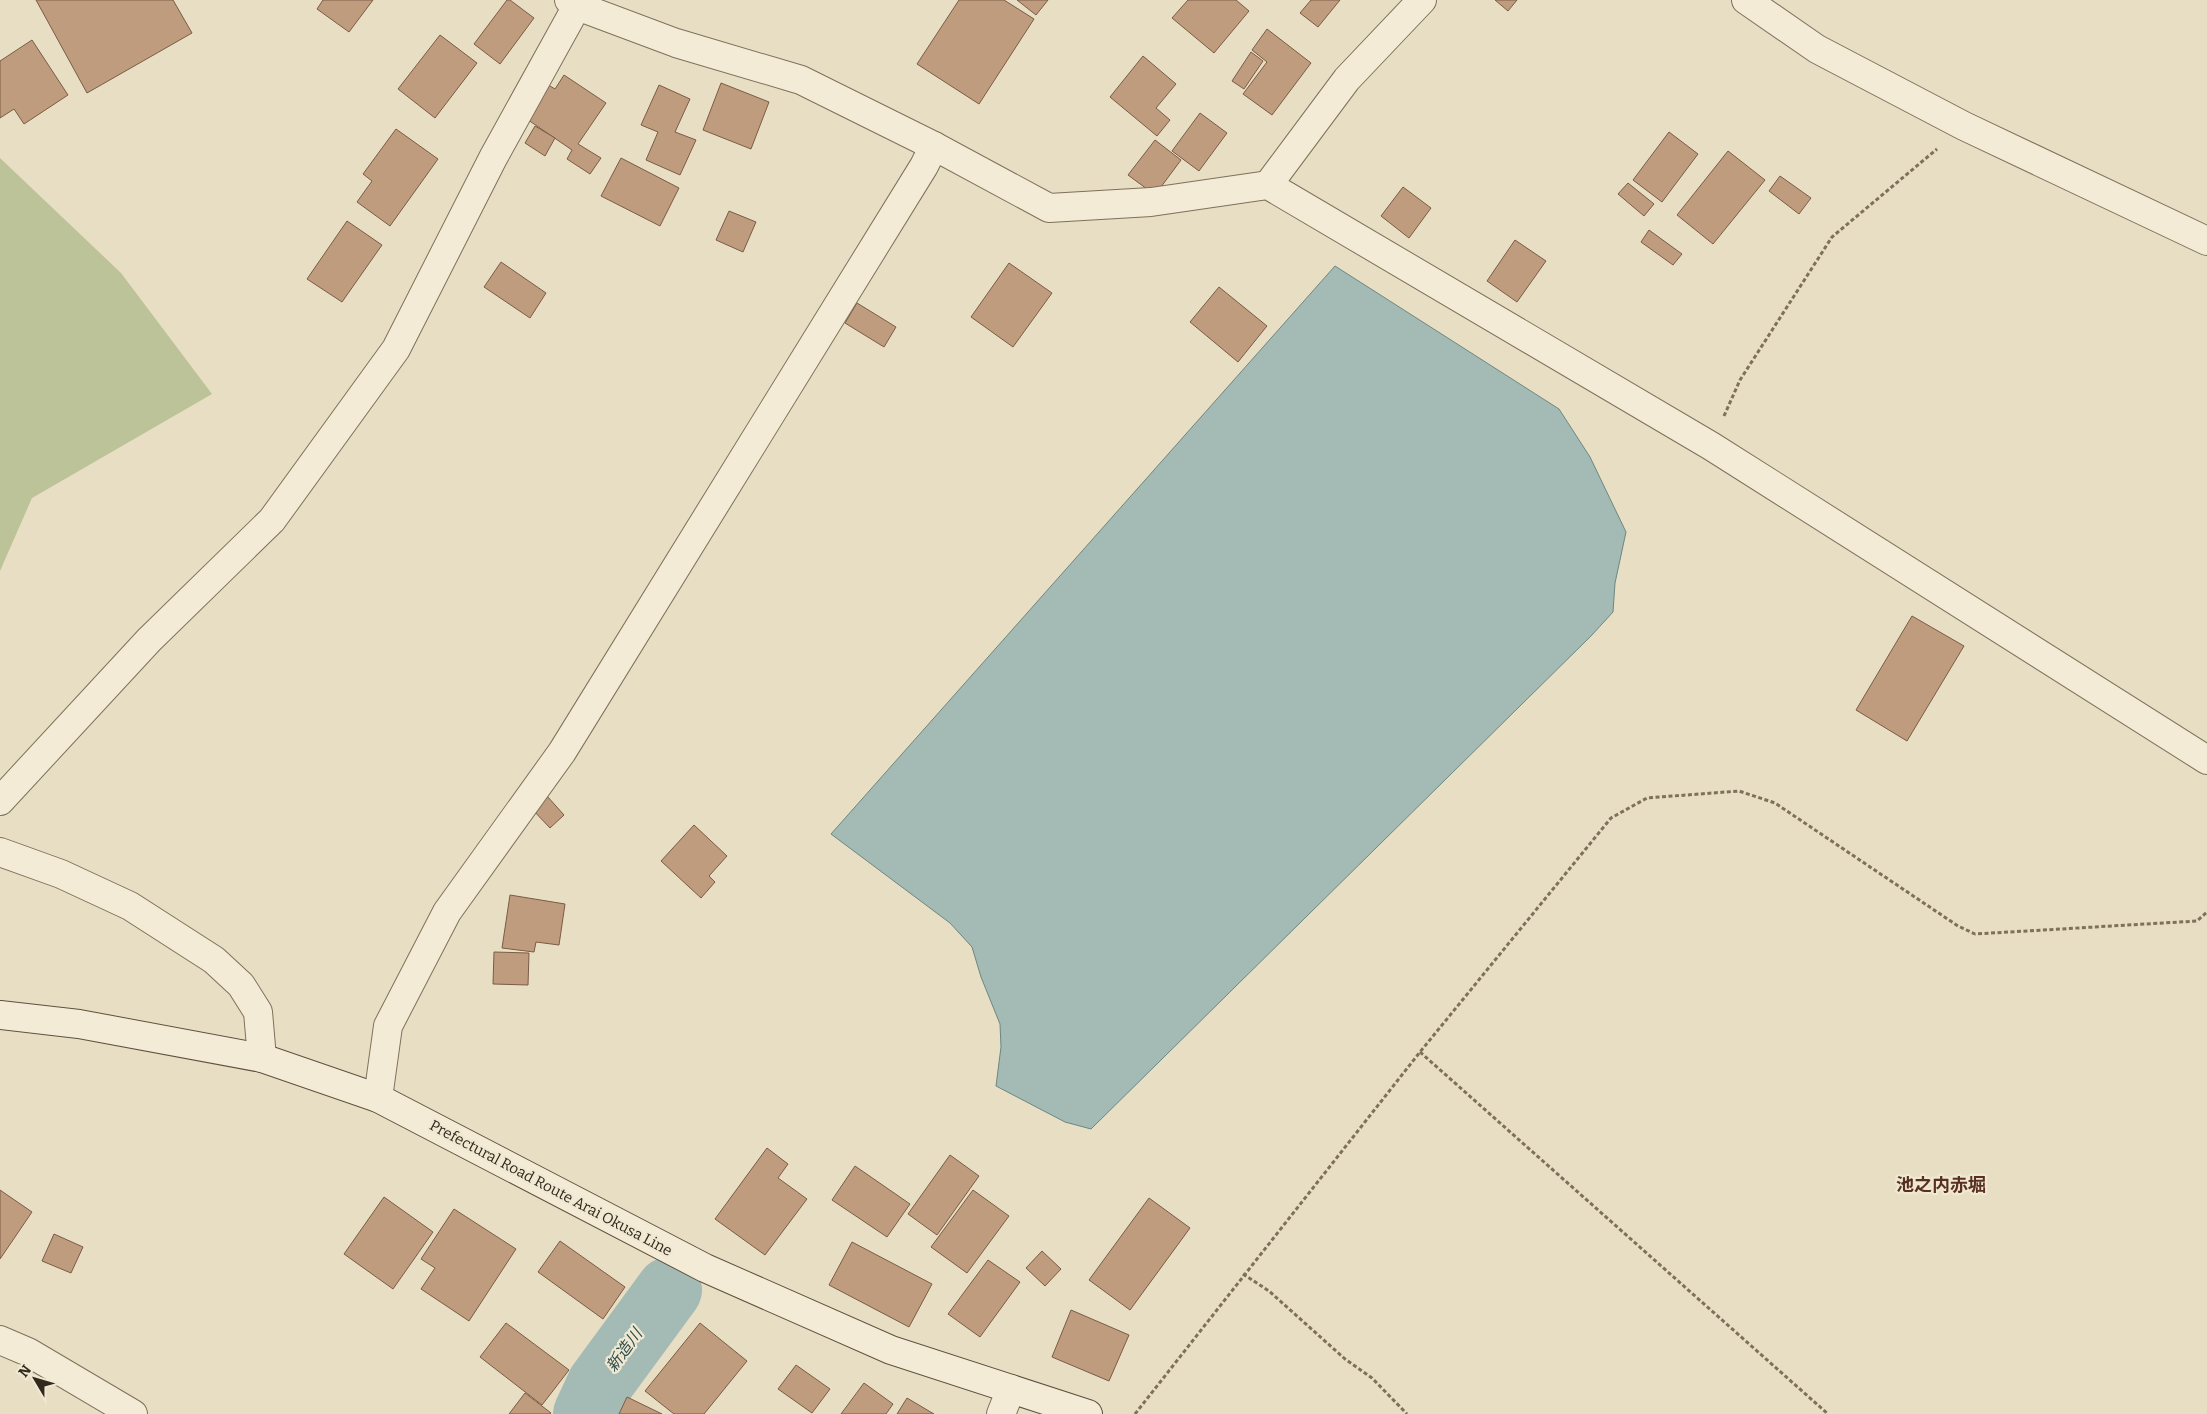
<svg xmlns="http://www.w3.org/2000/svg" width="2207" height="1414" font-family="Bitter,'Noto Sans JP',serif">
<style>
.green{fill:#bdc398}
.water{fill:#a4bab5;stroke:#6d8781}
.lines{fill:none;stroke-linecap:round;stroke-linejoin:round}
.river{stroke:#a4bab5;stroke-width:66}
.building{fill:#c09c7e;stroke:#7a5c45}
.street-casing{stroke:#7f705c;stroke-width:30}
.secondary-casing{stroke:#60513f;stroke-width:30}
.path{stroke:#7f705c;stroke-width:3;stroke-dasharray:4 2.5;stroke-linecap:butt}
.street{stroke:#f3ebd5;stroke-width:28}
.secondary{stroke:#f3ebd5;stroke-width:28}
.labels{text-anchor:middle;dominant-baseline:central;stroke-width:4.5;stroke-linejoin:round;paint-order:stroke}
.street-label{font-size:15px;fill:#31281e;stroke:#f0e8d1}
.water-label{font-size:16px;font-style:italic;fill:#2f4e4e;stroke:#f0e8d1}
.quarter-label{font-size:18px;font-weight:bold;fill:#573023;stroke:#f0e8d1}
</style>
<rect width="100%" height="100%" fill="#e7dec3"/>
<!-- green -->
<path class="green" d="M0,158L121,273L212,394L32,498L0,571Z"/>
<!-- water -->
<path class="water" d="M1335,266L1559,409L1590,457L1626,532L1615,583L1613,612L1591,636L1091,1129L1065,1122L996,1086L1001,1047L1000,1024L981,977L972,947L950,923L831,834Z"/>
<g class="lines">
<!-- river -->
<path class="river" d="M586,1414L600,1384L669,1290"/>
</g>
<!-- building -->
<g class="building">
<path d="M36,0H173L192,33L87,93Z"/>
<path d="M323,0H373L349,32L317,9Z"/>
<path d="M507,0H510L534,18L500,64L474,44Z"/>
<path d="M959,0H1004L1034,19L979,104L917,64Z"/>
<path d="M1017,0H1048L1036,15Z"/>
<path d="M1188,0H1236L1249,11L1214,53L1172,18Z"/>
<path d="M1311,0H1340L1318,27L1300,13Z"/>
<path d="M1495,0H1517L1508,11Z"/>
<path d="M1267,29L1311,63L1272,115L1243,94L1267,62L1252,50Z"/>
<path d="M440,35L477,63L435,118L398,89Z"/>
<path d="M32,40L68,95L24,124L14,109L0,118V61Z"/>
<path d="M1251,52L1263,61L1244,89L1232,81Z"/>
<path d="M1143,56L1176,84L1156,108L1170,120L1157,136L1110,97Z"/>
<path d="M564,75L606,103L578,144L601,158L590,174L567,159L572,150L518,113L540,80L555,89Z"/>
<path d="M721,83L769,102L751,149L703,130Z"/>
<path d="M659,85L690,99L675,132L696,140L680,175L646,160L658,132L641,125Z"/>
<path d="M1200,113L1227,133L1199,171L1172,151Z"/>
<path d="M535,126L555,138L545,156L525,143Z"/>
<path d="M396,129L438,159L390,226L357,202L372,181L363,174Z"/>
<path d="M1669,132L1698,154L1662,202L1633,180Z"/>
<path d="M1155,140L1181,160L1155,195L1128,175Z"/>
<path d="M1728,151L1765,180L1713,244L1677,215Z"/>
<path d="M621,158L679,188L660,226L601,196Z"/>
<path d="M1780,176L1811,198L1799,214L1769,191Z"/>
<path d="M1628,183L1654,204L1644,216L1618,194Z"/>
<path d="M1403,187L1431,208L1409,238L1381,216Z"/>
<path d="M729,211L756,222L743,252L716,240Z"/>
<path d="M347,221L382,245L342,302L307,279Z"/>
<path d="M1649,230L1682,254L1673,265L1641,242Z"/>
<path d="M1515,240L1546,261L1517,302L1487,281Z"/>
<path d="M501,262L546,293L530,318L484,287Z"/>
<path d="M1009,263L1052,293L1013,347L971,317Z"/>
<path d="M1219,287L1267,326L1238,362L1190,322Z"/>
<path d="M857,303L896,327L884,347L845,323Z"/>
<path d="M1912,616L1964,646L1907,741L1856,710Z"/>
<path d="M547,796L564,815L550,828L532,809Z"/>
<path d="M694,825L727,856L709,876L715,882L701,898L661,861Z"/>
<path d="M510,895L565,904L559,945L536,942L534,952L502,948Z"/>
<path d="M494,952L529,953L528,985L493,984Z"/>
<path d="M767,1148L788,1164L778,1178L807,1199L765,1255L715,1219Z"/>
<path d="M950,1155L979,1176L937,1235L908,1214Z"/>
<path d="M855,1166L910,1204L887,1237L832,1200Z"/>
<path d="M0,1190L32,1212L0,1259Z"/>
<path d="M973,1190L1009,1216L967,1273L931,1247Z"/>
<path d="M384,1197L433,1232L393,1289L344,1254Z"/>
<path d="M1149,1198L1190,1228L1130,1310L1089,1280Z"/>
<path d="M454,1209L516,1249L469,1321L421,1289L435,1268L421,1259Z"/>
<path d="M54,1234L83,1247L71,1273L42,1261Z"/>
<path d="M560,1241L625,1287L603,1319L538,1272Z"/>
<path d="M852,1242L932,1284L909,1327L829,1285Z"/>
<path d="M1042,1251L1061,1269L1045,1286L1026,1268Z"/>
<path d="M988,1260L1020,1282L980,1337L948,1314Z"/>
<path d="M1071,1310L1129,1335L1109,1381L1052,1357Z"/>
<path d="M506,1323L569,1370L542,1405L480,1357Z"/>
<path d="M700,1323L747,1361L704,1414H674L645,1391Z"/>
<path d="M796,1365L830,1389L812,1413L778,1389Z"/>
<path d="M864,1383L893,1404L886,1414H841Z"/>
<path d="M525,1393L551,1413L550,1414H509Z"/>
<path d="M627,1397L662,1414H619Z"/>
<path d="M907,1398L934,1414H897Z"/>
</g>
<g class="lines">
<defs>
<g id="street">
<path d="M569,0L577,6L676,43L801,80L934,146L1049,208L1151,202L1268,185L1711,446L2207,760"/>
<path d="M1746,0L1817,49L1964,126L2207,241"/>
<path d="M1268,185L1347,79L1422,0"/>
<path d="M0,801L149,640L272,520L396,349L493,158L577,6"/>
<path d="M0,852L61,874L130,906L214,960L241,985L258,1012L262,1058"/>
<path d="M378,1098L388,1026L447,912L562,752L924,166L934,146"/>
<path d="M0,1340L28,1352L133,1414"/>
<path d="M1001,1414L1011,1389"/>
</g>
<path id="secondary" d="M0,1015L79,1024L262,1058L378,1098L705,1268L891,1350L1088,1414"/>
</defs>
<!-- street casing -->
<use href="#street" class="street-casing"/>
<!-- secondary casing -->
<use href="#secondary" class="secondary-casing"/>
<!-- path -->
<g class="path">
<path d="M1724,416L1740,380L1832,237L1937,149"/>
<path d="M1420,1052L1828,1414"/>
<path d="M1243,1274L1269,1291L1345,1359L1372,1378L1407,1414"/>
<path d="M1135,1414L1420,1052L1611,818L1647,798L1739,791L1775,803L1958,926L1975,934L2197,921L2207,912"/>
</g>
<!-- street -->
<use href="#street" class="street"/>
<!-- secondary -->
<use href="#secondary" class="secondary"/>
</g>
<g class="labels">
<!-- street labels -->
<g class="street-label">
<text transform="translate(551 1188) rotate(28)">Prefectural Road Route Arai Okusa Line</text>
</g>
<!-- water labels -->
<g class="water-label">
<text transform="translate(624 1350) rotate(-54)">新造川</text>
</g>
<!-- quarter labels -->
<g class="quarter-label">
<text x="1941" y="1185">池之内赤堀</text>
</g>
</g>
<!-- north arrow -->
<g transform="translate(35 1379) rotate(308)" stroke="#f0e8d1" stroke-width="4" paint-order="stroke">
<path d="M0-4L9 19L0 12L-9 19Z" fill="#31281e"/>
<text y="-8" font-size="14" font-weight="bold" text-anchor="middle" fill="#31281e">N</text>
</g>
</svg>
